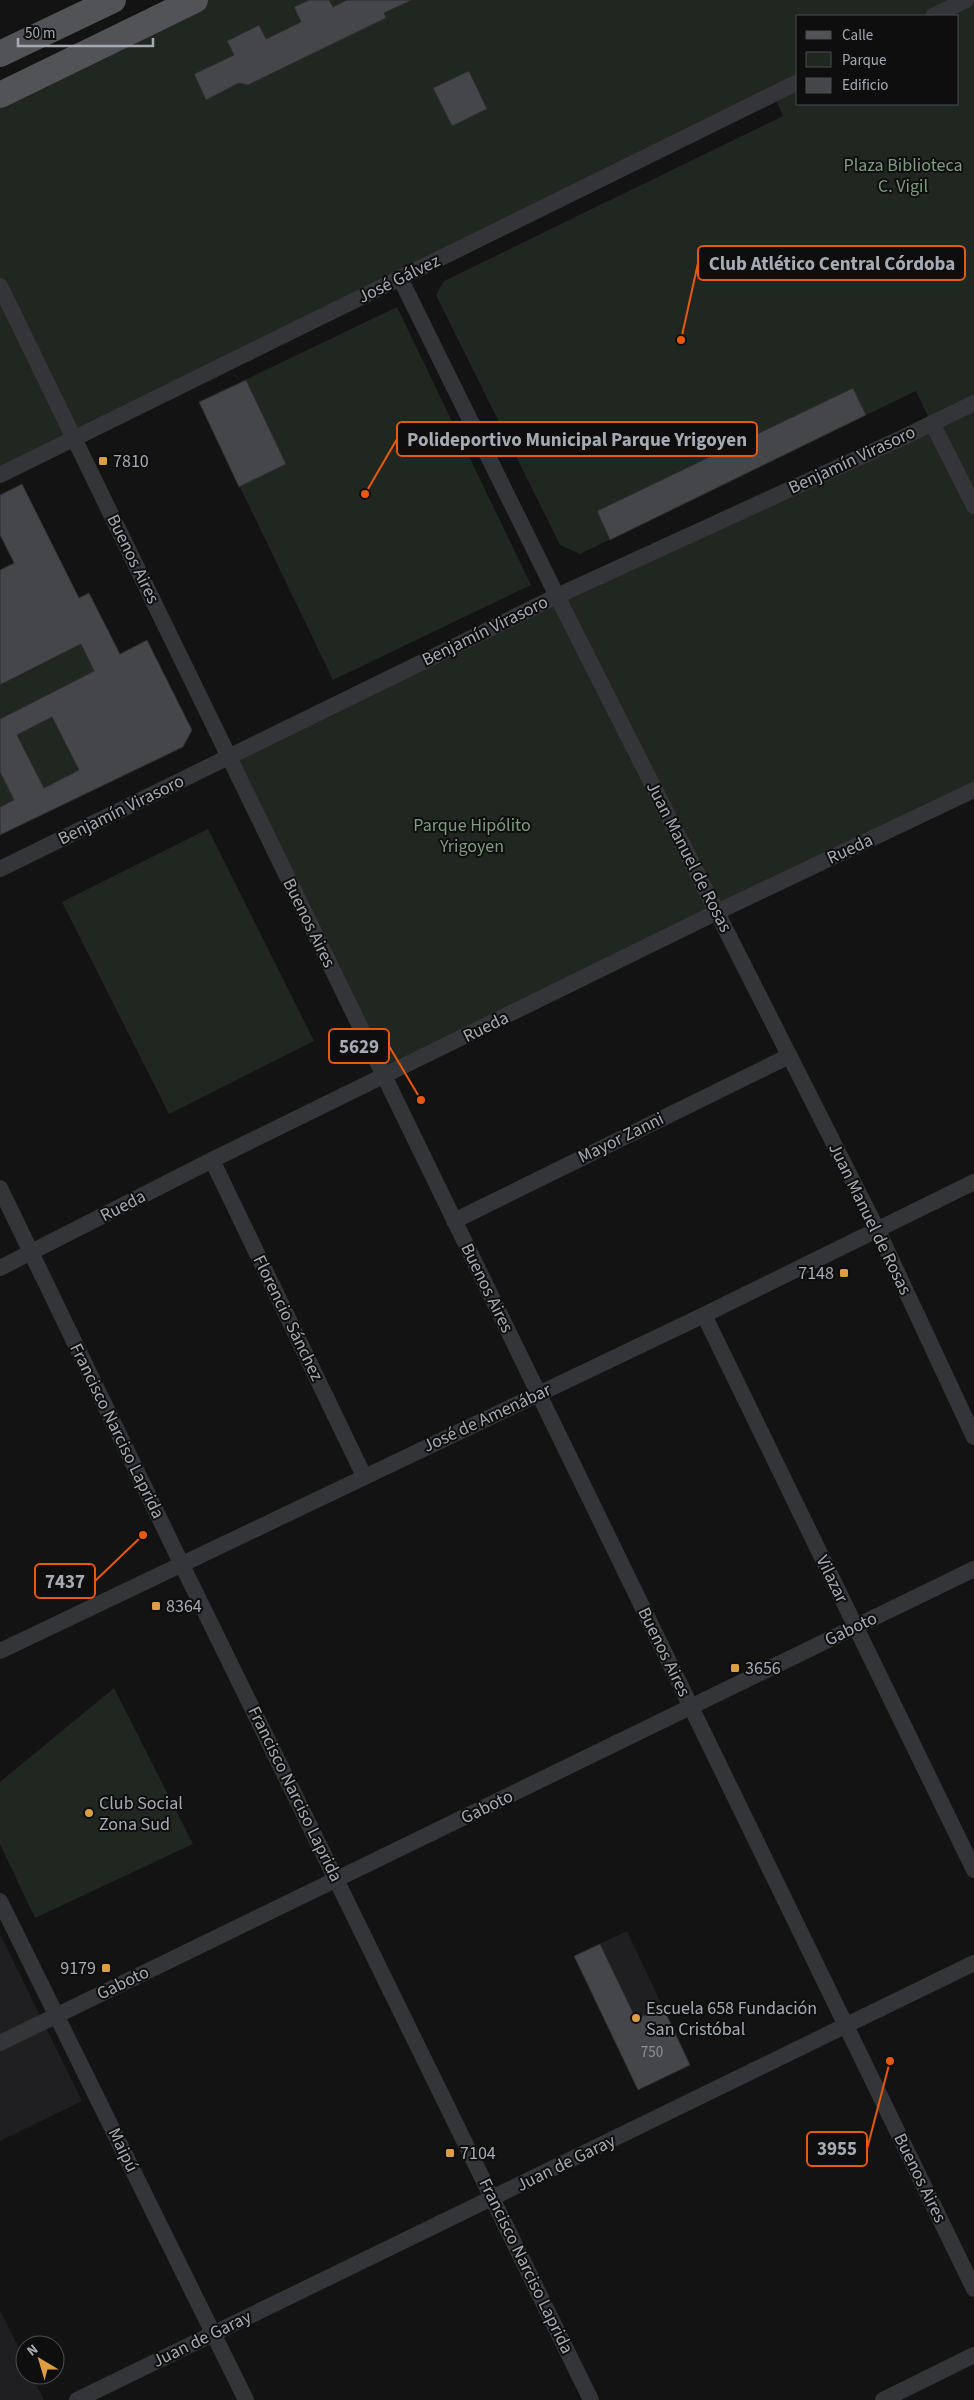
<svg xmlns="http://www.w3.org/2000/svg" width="974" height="2400" font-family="'Source Sans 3',sans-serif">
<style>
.built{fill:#1f1f21}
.green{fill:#202620;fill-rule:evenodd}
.building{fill:#454649;stroke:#2d2d30;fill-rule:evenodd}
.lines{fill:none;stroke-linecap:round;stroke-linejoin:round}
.minor{stroke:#343539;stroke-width:16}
.primary{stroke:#515357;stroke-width:26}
.poi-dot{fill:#dc9d43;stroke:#0e0e0f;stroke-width:2}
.labels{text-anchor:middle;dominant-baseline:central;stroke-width:4;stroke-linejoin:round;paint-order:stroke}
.number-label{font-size:15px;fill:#8e9298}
.park-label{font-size:18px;fill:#7f9c7f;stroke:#0e0e0f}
.street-label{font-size:18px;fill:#a6abb3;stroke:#0e0e0f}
.poi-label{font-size:18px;fill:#a6abb3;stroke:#0e0e0f;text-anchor:start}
.leader{fill:none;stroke:#e8590c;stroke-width:2}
.callout-dot{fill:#e8590c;stroke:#0e0e0f;stroke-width:2}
.callout{fill:#0e0e0f;stroke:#e8590c;stroke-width:2}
.callout-label{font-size:19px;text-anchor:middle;font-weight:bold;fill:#a6abb3}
</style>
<rect width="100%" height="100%" fill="#131314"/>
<!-- built -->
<g class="built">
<path d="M627,1931L690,2065L638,2090L574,1956Z"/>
<path d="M0,1934L82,2101L0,2141Z"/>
<path d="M0,2310L25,2361V2375H32L44,2400H0Z"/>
</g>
<!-- green -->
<g class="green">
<path d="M195,0H974V790L384,1077L228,757L931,423L916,391L580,554L560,545L436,295L444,281L783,116L773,94L0,475V95ZM798,16H958V104H798Z"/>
<path d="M397,307L531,585L333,680L199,402Z"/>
<path d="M81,644L94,671L0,719V685Z"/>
<path d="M52,717L79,770L44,788L17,735Z"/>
<path d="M0,772L14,800L0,807Z"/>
<path d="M208,829L314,1041L169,1114L62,902Z"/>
<path d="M114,1688L193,1844L35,1918L0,1844V1782Z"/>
</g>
<!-- building -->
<g class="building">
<path d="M309,0H329L333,7L347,0H412L384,13L386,18L248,85L239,83L206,100L194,74L234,55L227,41L259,25L266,39L301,22L294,7Z"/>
<path d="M469,71L487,109L452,126L433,88Z"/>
<path d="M246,380L286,464L239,487L199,402Z"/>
<path d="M853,388L866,415L610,540L597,511Z"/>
<path d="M22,484L79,598L89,593L120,654L147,640L192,730L183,747L0,835V807L14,800L0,772V719L94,671L81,644L0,685V570L14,563L0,535V495ZM52,717L79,770L44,788L17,735Z"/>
<path d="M600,1944L636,2019L663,2007L690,2065L638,2090L574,1956Z"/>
</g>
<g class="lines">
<!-- minor -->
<g class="minor">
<path d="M933,16L966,0"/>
<path d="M400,278L557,596L877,1229L974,1437"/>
<path d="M0,286L974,2289"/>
<path d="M932,423L974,506"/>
<path d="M0,475L798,82"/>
<path d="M0,869L557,596L904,437L974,403"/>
<path d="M212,1160L364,1476"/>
<path d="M0,1188L181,1563L591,2400"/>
<path d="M454,1221L789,1056"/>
<path d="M0,1268L212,1160L717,912L974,790"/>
<path d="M704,1315L974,1870"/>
<path d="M0,1651L704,1315L974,1182"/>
<path d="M0,1901L246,2400"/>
<path d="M0,2043L974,1569"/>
<path d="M77,2400L974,1963"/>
<path d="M883,2400L974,2355"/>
</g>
<!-- primary -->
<g class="primary">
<path d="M0,54L113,0"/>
<path d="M0,95L195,0"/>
</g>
</g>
<!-- markers -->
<g class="poi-dot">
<rect x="98" y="456" width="10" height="10" rx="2.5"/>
<rect x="839" y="1268" width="10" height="10" rx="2.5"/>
<rect x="151" y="1601" width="10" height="10" rx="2.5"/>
<rect x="730" y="1663" width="10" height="10" rx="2.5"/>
<circle cx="89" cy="1813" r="5"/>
<rect x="101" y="1963" width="10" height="10" rx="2.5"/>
<circle cx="636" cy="2018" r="5"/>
<rect x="445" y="2148" width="10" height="10" rx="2.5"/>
</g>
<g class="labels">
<!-- number labels -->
<g class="number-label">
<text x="652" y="2052">750</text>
</g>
<!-- park labels -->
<g class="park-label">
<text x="903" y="165">Plaza Biblioteca<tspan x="903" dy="21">C. Vigil</tspan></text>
<text x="472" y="825">Parque Hipólito<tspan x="472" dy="21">Yrigoyen</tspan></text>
</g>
<!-- street labels -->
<g class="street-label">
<text transform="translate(399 279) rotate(-26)">José Gálvez</text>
<text transform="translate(852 460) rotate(-25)">Benjamín Virasoro</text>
<text transform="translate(133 559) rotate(64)">Buenos Aires</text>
<text transform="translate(485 631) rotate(-26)">Benjamín Virasoro</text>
<text transform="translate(121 810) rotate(-26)">Benjamín Virasoro</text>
<text transform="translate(850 849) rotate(-25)">Rueda</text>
<text transform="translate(689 857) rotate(63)">Juan Manuel de Rosas</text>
<text transform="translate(309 923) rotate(64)">Buenos Aires</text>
<text transform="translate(486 1027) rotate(-26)">Rueda</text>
<text transform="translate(621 1138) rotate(-26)">Mayor Zanni</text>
<text transform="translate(123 1206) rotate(-27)">Rueda</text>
<text transform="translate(870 1219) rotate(64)">Juan Manuel de Rosas</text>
<text transform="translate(487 1288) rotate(64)">Buenos Aires</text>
<text transform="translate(288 1318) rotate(64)">Florencio Sánchez</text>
<text transform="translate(487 1418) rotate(-25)">José de Amenábar</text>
<text transform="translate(117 1431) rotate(64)">Francisco Narciso Laprida</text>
<text transform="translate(832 1579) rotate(64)">Vilazar</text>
<text transform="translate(851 1629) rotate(-26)">Gaboto</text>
<text transform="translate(664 1652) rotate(64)">Buenos Aires</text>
<text transform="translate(295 1794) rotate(64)">Francisco Narciso Laprida</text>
<text transform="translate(487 1807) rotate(-26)">Gaboto</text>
<text transform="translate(123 1983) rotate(-26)">Gaboto</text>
<text transform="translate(123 2150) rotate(64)">Maipú</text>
<text transform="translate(566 2163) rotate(-26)">Juan de Garay</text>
<text transform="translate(920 2178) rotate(64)">Buenos Aires</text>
<text transform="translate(526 2266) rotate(64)">Francisco Narciso Laprida</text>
<text transform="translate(202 2339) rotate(-26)">Juan de Garay</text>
</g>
<!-- poi labels -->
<g class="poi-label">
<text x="113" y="461">7810</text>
<text x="834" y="1273" text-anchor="end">7148</text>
<text x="166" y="1606">8364</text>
<text x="745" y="1668">3656</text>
<text x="99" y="1803">Club Social<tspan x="99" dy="21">Zona Sud</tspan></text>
<text x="96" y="1968" text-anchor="end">9179</text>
<text x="646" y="2008">Escuela 658 Fundación<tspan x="646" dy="21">San Cristóbal</tspan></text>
<text x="460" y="2153">7104</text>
</g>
</g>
<!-- callouts -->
<path class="leader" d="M681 340L698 263M365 494L397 439M421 1100L389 1046M143 1535L95 1581M890 2061L867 2149"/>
<g class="callout-dot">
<circle cx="681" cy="340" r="5"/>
<circle cx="365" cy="494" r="5"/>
<circle cx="421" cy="1100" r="5"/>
<circle cx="143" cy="1535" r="5"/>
<circle cx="890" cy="2061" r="5"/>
</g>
<g class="callout">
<rect x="698" y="246" width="267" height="34" rx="5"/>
<rect x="397" y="422" width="360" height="34" rx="5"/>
<rect x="329" y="1029" width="60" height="34" rx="5"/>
<rect x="35" y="1564" width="60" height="34" rx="5"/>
<rect x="807" y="2132" width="60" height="34" rx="5"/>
</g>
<g class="callout-label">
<text x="832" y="270">Club Atlético Central Córdoba</text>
<text x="577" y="446">Polideportivo Municipal Parque Yrigoyen</text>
<text x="359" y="1053">5629</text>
<text x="65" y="1588">7437</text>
<text x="837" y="2155">3955</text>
</g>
<!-- legend -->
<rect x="796" y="15" width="162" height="90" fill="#0e0e0f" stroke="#4b4d51"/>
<rect x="806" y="31" width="25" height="8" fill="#515357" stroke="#4b4d51"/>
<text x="842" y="40" font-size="15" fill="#a6abb3">Calle</text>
<rect x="806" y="52" width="25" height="15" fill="#202620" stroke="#4b4d51"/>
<text x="842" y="65" font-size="15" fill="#a6abb3">Parque</text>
<rect x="806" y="78" width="25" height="15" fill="#454649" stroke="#4b4d51"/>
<text x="842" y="90" font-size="15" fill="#a6abb3">Edificio</text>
<!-- north arrow -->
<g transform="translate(40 2360) rotate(322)"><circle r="24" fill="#0e0e0f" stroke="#4b4d51"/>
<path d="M0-4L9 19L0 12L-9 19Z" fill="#dc9d43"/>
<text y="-8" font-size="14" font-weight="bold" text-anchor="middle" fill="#a6abb3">N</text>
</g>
<!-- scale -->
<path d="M18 38v8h135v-8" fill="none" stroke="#a6abb3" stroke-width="2.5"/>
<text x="25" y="38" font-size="15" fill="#a6abb3" stroke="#0e0e0f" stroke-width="4" paint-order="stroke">50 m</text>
</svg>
